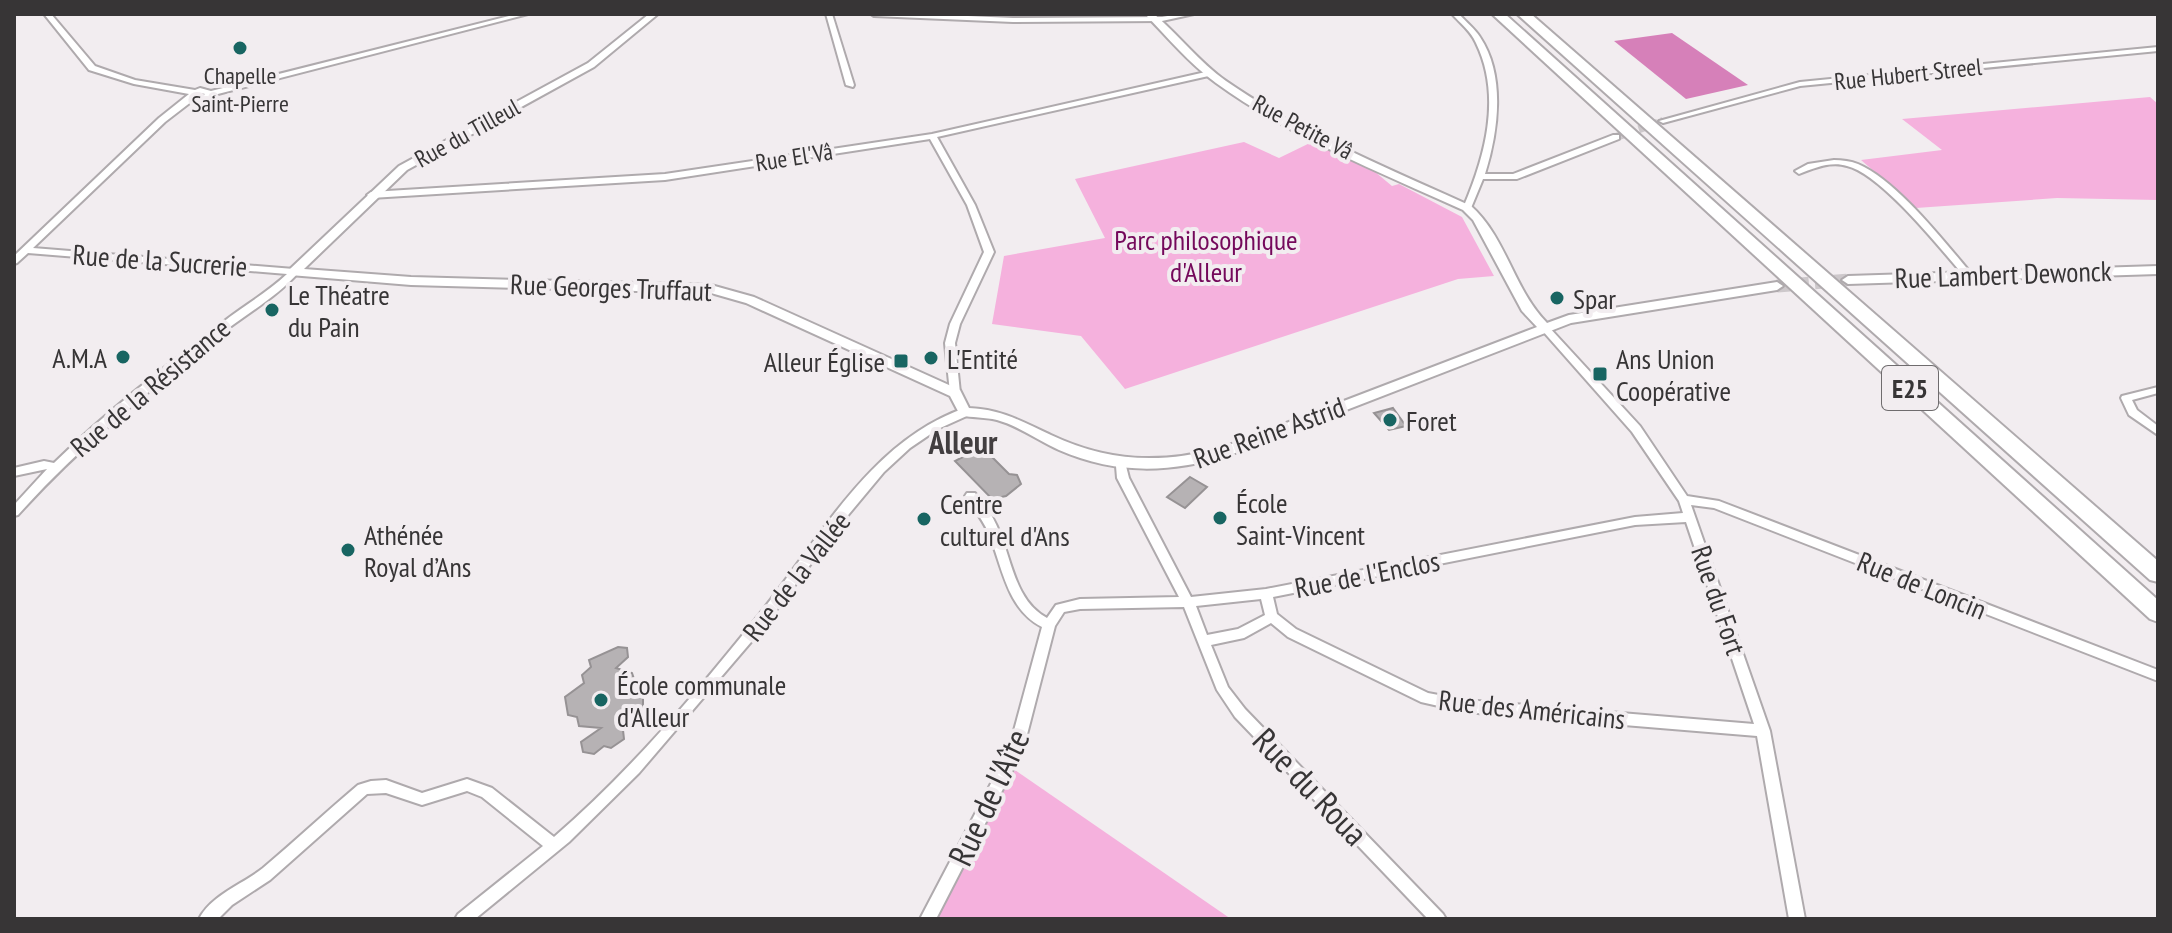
<svg xmlns="http://www.w3.org/2000/svg" width="2172" height="933" font-family="'PT Sans Narrow',sans-serif">
<style>
.green{fill:#f5b1dd}
.water{fill:#d680b9}
.building{fill:#b6b2b4;stroke:#969294;stroke-width:2}
.lines{fill:none;stroke-linecap:round;stroke-linejoin:round}
.minor-tunnel{stroke:#cdc8cb;stroke-width:8;stroke-dasharray:8 4;stroke-linecap:butt}
.tertiary-tunnel{stroke:#cdc8cb;stroke-width:13;stroke-dasharray:13 6;stroke-linecap:butt}
.minor-casing{stroke:#afaaad;stroke-width:4}
.tertiary-casing{stroke:#afaaad;stroke-width:4}
.motorway-casing{stroke:#afaaad;stroke-width:4}
.minor{fill:#fff;fill-rule:evenodd}
.tertiary{fill:#fff;fill-rule:evenodd}
.motorway{fill:#fff;fill-rule:evenodd}
.poi-dot{fill:#186562;stroke:#f2edf0;stroke-width:3}
.labels{text-anchor:middle;dominant-baseline:central;stroke-width:8;stroke-linejoin:round;paint-order:stroke}
.far-street-label{font-size:24px;fill:#373536;stroke:#f2edf0}
.far-poi-label{font-size:24px;fill:#373536;stroke:#f2edf0}
.shield{fill:#f2edf0;stroke:#6f6c6e;stroke-width:2}
.shield-label{font-size:26px;font-weight:bold;fill:#373536}
.park-label{font-size:28px;fill:#74095b;stroke:#f2edf0}
.street-label{font-size:28px;fill:#373536;stroke:#f2edf0}
.poi-label{font-size:28px;fill:#373536;stroke:#f2edf0;text-anchor:start}
.quarter-label{font-size:32px;font-weight:bold;fill:#423e40;stroke:#f2edf0}
.near-street-label{font-size:34px;fill:#373536;stroke:#f2edf0}
</style>
<rect width="100%" height="100%" fill="#f2edf0"/>
<!-- green -->
<g class="green">
<path d="M2150,97L2158,104V200L2057,198L1916,208L1861,160L1942,150L1902,119Z"/>
<path d="M1314,141L1374,171L1392,186L1399,184L1462,217L1494,276L1458,279L1125,389L1081,336L992,324L1004,256L1105,238L1075,179L1244,142L1279,158Z"/>
<path d="M1015,770L1231,919H930Z"/>
</g>
<!-- water -->
<path class="water" d="M1672,33L1748,85L1686,99L1614,41Z"/>
<!-- building -->
<g class="building">
<path d="M1393,408L1406,426L1389,430L1374,413Z"/>
<path d="M982,447L1009,474L1017,475L1021,484L1006,496L992,499L955,461Z"/>
<path d="M1190,477L1207,487L1185,508L1167,497Z"/>
<path d="M618,647L627,648L628,657L616,668L632,673L634,679L643,681V708L629,716L631,722L623,730L624,739L611,748L604,746L594,754L583,752L581,742L601,728L579,726L577,717L568,715L565,697L584,683L582,675L591,667L589,660Z"/>
</g>
<g class="lines">
<!-- minor-tunnel -->
<path class="minor-tunnel" d="M1616,137L1663,121"/>
<!-- tertiary-tunnel -->
<path class="tertiary-tunnel" d="M1777,286L1848,280"/>
<defs>
<g id="minor">
<path d="M44,14H51L95,66L135,80L195,90L200,88L211,91L517,14H528L214,95L205,102H191L165,122L33,248L294,269L299,272C275,299 241,317 213,340C144,395 77,449 18,515L14,516V505L47,469L14,476V468L44,461L54,463C106,412 164,367 222,323C243,306 267,293 287,274L28,253L17,263L14,264V256L159,118L189,94L134,84L89,70ZM201,93L205,94L200,98L194,97Z"/>
<path d="M826,14H832L854,85L853,87L846,85Z"/>
<path d="M871,14H923L1013,18L1162,17L1179,14H1194L1162,21L1013,22L874,16Z"/>
<path d="M1452,14H1459C1466,22 1475,29 1480,37C1506,76 1498,132 1485,174H1513L1613,135H1619V139L1517,179H1483L1471,208L1470,210H1464L1463,208C1485,157 1502,96 1476,43C1471,31 1460,23 1452,14Z"/>
<path d="M2158,47V51L1800,86L1663,123L1659,121L1800,82Z"/>
<path d="M1210,71L1214,73L1213,75L937,137L975,205L994,252L960,324L955,343L960,393L955,397L950,393L945,343L950,324L984,252L967,205L930,139L665,180L371,198L367,195L371,192L665,174L932,134Z"/>
<path d="M1834,160C1842,160 1850,161 1858,164C1896,180 1943,240 1970,272V276H1964C1940,248 1881,174 1847,166C1831,161 1814,168 1799,174L1795,171L1808,164Z"/>
<path d="M1544,324L1547,325L1640,426L1687,496L1719,501L2158,670V681L1714,508L1691,505L1770,731L1805,919H1789L1757,736L1465,712L1421,702L1288,637L1271,623L1244,638L1211,645L1228,687L1245,709L1443,914L1446,919H1428L1235,717L1217,690L1184,607L1080,609L1064,612L1055,626L1023,750L936,919H920L1009,749L1042,627C1007,609 1003,569 989,534C983,520 974,509 965,496L967,493H975C985,505 993,516 999,531C1012,560 1015,601 1047,618L1056,605L1080,599L1179,597L1117,478L1116,466L1121,462L1126,466L1129,478L1191,597L1266,589L1635,517L1683,513L1679,501L1632,432L1541,329L1539,327ZM1686,522L1754,724L1465,700L1428,693L1296,629L1277,614L1273,597L1635,525ZM1261,599L1265,615L1238,629L1207,635L1196,606Z"/>
<path d="M2158,387V393L2132,400L2137,410L2158,426V435L2129,415L2121,398L2122,396Z"/>
<path d="M965,408L969,409L970,412L969,415L938,429L910,448L884,472L839,526L763,628L639,773L569,842L475,919H455L458,914L543,846L482,797L467,791L422,805L386,793L367,794L270,880L232,905L218,919H199C211,895 243,884 263,868C295,841 326,812 358,785L371,781L386,780L422,793L467,779L492,788L554,837C628,773 692,698 753,622C816,546 867,442 965,408Z"/>
</g>
<g id="tertiary">
<path d="M649,14H658L594,67L407,170L304,269L411,277L711,285L754,297L960,390L969,408C1001,409 1023,422 1051,435C1108,462 1161,464 1221,448L1537,327L1522,311L1473,220L1463,210C1380,172 1290,137 1216,83C1190,64 1167,37 1145,14H1154C1179,35 1199,62 1226,81C1301,133 1388,168 1471,206C1506,237 1514,290 1547,323L1569,315L1777,282L1783,286L1777,290L1571,323L1230,455C1171,473 1116,475 1059,450C1039,441 1019,426 997,420C985,417 972,418 960,415L950,396L746,303L711,293L411,285L290,275V269L399,166L588,63Z"/>
<path d="M2158,266V274L1848,284L1842,280L1848,276Z"/>
</g>
<g id="motorway">
<path d="M1492,14H1505L2158,600V622L2150,619Z"/>
<path d="M1517,14H1531L2158,561V582L2150,580Z"/>
</g>
</defs>
<!-- minor casing -->
<use href="#minor" class="minor-casing"/>
<!-- tertiary casing -->
<use href="#tertiary" class="tertiary-casing"/>
<!-- motorway casing -->
<use href="#motorway" class="motorway-casing"/>
<!-- minor -->
<use href="#minor" class="minor"/>
<!-- tertiary -->
<use href="#tertiary" class="tertiary"/>
<!-- motorway -->
<use href="#motorway" class="motorway"/>
</g>
<!-- markers -->
<g class="poi-dot">
<circle cx="240" cy="48" r="8"/>
<circle cx="1557" cy="298" r="8"/>
<circle cx="272" cy="310" r="8"/>
<circle cx="123" cy="357" r="8"/>
<circle cx="931" cy="358" r="8"/>
<rect x="893" y="353" width="16" height="16" rx="4"/>
<rect x="1592" y="366" width="16" height="16" rx="4"/>
<circle cx="1390" cy="420" r="8"/>
<circle cx="1220" cy="518" r="8"/>
<circle cx="924" cy="519" r="8"/>
<circle cx="348" cy="550" r="8"/>
<circle cx="601" cy="700" r="8"/>
</g>
<g class="labels">
<!-- far-street labels -->
<g class="far-street-label">
<text transform="translate(1908 74) rotate(-6)">Rue Hubert Streel</text>
<text transform="translate(1303 127) rotate(28)">Rue Petite Vâ</text>
<text transform="translate(467 133) rotate(-29)">Rue du Tilleul</text>
<text transform="translate(794 157) rotate(-9)">Rue El'Vâ</text>
</g>
<!-- far-poi labels -->
<g class="far-poi-label">
<text x="240" y="75">Chapelle<tspan x="240" dy="28">Saint-Pierre</tspan></text>
</g>
<!-- shield labels -->
<rect class="shield" x="1882" y="366" width="56" height="44" rx="6"/>
<g class="shield-label">
<text x="1910" y="388">E25</text>
</g>
<!-- park labels -->
<g class="park-label">
<text x="1206" y="239">Parc philosophique<tspan x="1206" dy="32">d'Alleur</tspan></text>
</g>
<!-- street labels -->
<g class="street-label">
<text transform="translate(160 260) rotate(4)">Rue de la Sucrerie</text>
<text transform="translate(2003 274) rotate(-2)">Rue Lambert Dewonck</text>
<text transform="translate(611 287) rotate(2)">Rue Georges Truffaut</text>
<text transform="translate(150 387) rotate(-40)">Rue de la Résistance</text>
<text transform="translate(1269 432) rotate(-20)">Rue Reine Astrid</text>
<text transform="translate(1367 574) rotate(-11)">Rue de l'Enclos</text>
<text transform="translate(796 576) rotate(-52)">Rue de la Vallée</text>
<text transform="translate(1922 585) rotate(22)">Rue de Loncin</text>
<text transform="translate(1719 600) rotate(71)">Rue du Fort</text>
<text transform="translate(1532 709) rotate(6)">Rue des Américains</text>
</g>
<!-- poi labels -->
<g class="poi-label">
<text x="288" y="294">Le Théatre<tspan x="288" dy="32">du Pain</tspan></text>
<text x="1573" y="298">Spar</text>
<text x="107" y="357" text-anchor="end">A.M.A</text>
<text x="947" y="358">L'Entité</text>
<text x="1616" y="358">Ans Union<tspan x="1616" dy="32">Coopérative</tspan></text>
<text x="885" y="361" text-anchor="end">Alleur Église</text>
<text x="1406" y="420">Foret</text>
<text x="1236" y="502">École<tspan x="1236" dy="32">Saint-Vincent</tspan></text>
<text x="940" y="503">Centre<tspan x="940" dy="32">culturel d'Ans</tspan></text>
<text x="364" y="534">Athénée<tspan x="364" dy="32">Royal d’Ans</tspan></text>
<text x="617" y="684">École communale<tspan x="617" dy="32">d'Alleur</tspan></text>
</g>
<!-- quarter labels -->
<g class="quarter-label">
<text x="963" y="442">Alleur</text>
</g>
<!-- near-street labels -->
<g class="near-street-label">
<text transform="translate(1311 786) rotate(46)">Rue du Roua</text>
<text transform="translate(988 797) rotate(-65)">Rue de l'Aîte</text>
</g>
</g>
<!-- border -->
<rect width="2172" height="933" fill="none" stroke="#373536" stroke-width="32"/>
</svg>
